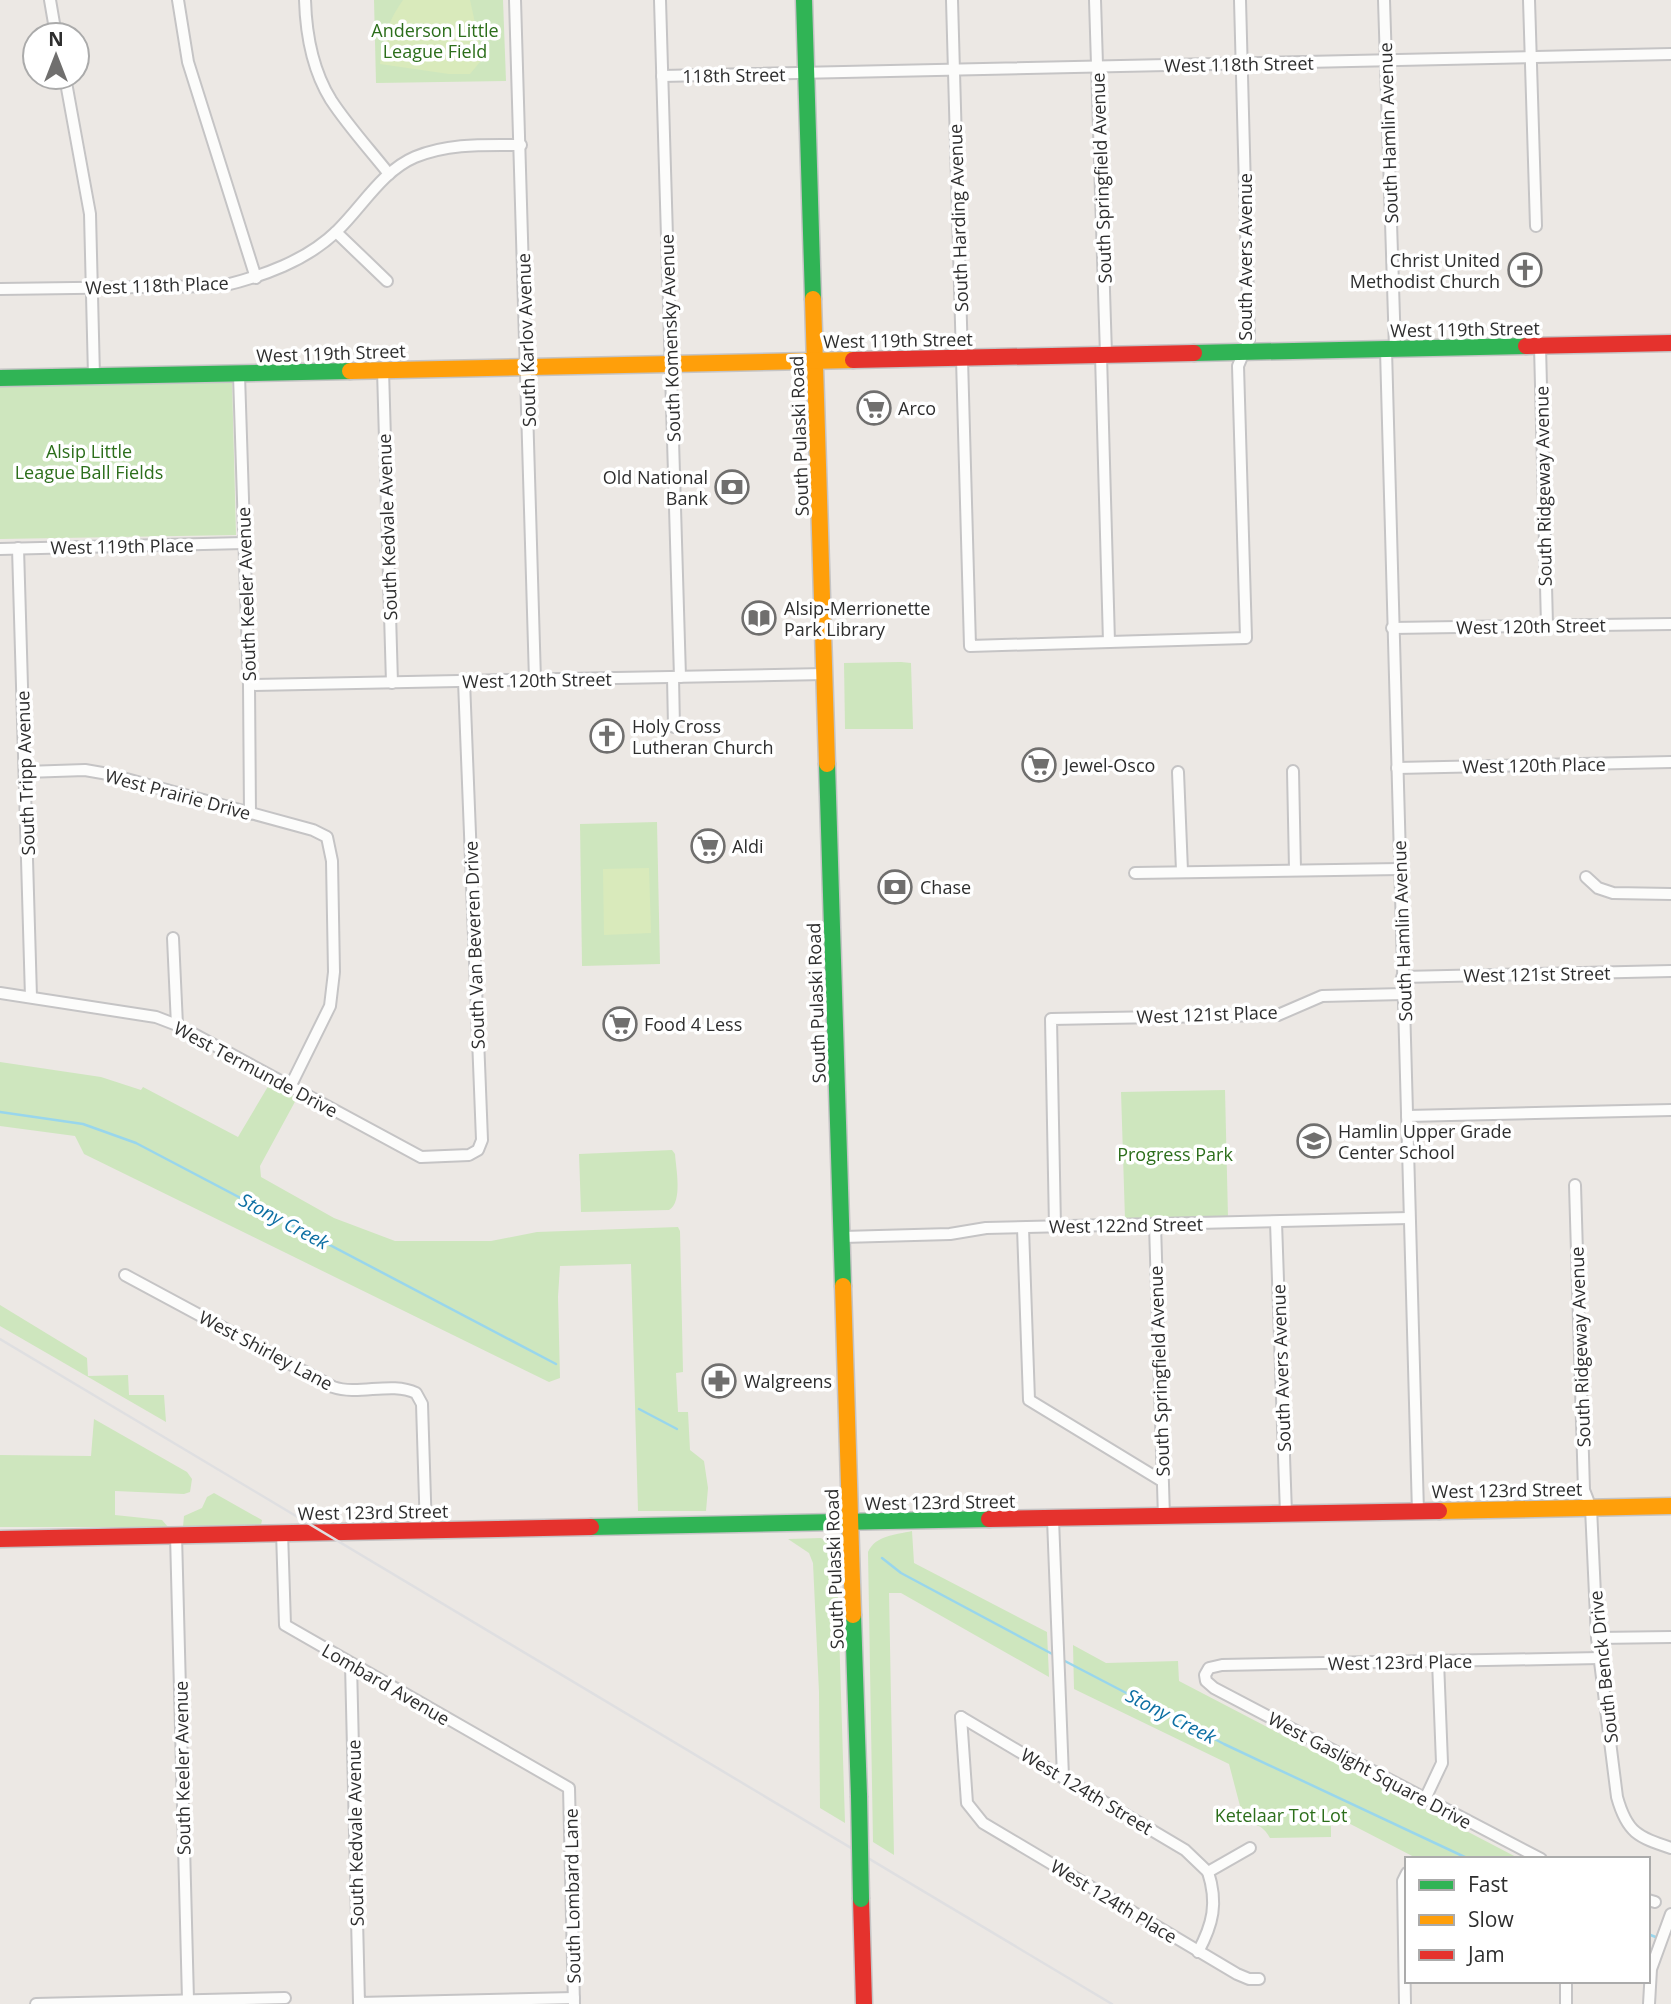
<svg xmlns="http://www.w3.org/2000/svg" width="1671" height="2004" font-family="'Open Sans',sans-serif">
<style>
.green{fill:#cee6be}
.pitch{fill:#d9eabb}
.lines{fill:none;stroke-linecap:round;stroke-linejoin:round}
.stream{stroke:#99d6ec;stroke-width:2.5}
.street-casing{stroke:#c5c4c5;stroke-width:14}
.fast-casing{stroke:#c5c4c5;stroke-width:19}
.slow-casing{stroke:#c5c4c5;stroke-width:19}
.jam-casing{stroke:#c5c4c5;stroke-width:19}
.street{stroke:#fcfcfb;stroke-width:10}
.fast{stroke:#30b455;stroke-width:16}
.slow{stroke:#ff9f0a;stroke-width:16}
.jam{stroke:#e5322d;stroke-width:16}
.rail{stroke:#dfdfe1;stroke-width:2.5}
.fast-bridge-casing{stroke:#c5c4c5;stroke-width:19;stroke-linecap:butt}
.fast-bridge{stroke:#30b455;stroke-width:16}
.labels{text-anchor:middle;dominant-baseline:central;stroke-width:7;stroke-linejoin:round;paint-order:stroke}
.park-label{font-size:18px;fill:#2c6e1b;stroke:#fff}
.street-label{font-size:18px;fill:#2e2e2e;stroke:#fff}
.poi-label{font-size:18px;fill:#2e2e2e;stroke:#fff;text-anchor:start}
.water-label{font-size:19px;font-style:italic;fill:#0d6fa3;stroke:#fff}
</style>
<rect width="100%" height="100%" fill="#ece8e4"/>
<!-- green -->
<g class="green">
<path d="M374,0H503L506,81L376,83Z"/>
<path d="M232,381L236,535L0,539V387Z"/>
<path d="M901,662L911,663L913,729H845L844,663Z"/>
<path d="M657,822L660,964L582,966L580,824Z"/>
<path d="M0,1062L101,1077L141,1090L143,1087L238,1137L270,1083L297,1098L260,1166L261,1177L334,1218L395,1241H491L537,1232L678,1227L680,1231L683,1372L676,1373L678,1412H688L690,1450L704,1461L708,1488L706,1511H638L631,1264L560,1266L558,1297L560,1378L549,1382L84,1154L75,1136L0,1126Z"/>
<path d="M1225,1090L1228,1217L1125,1219L1121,1092Z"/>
<path d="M672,1150L675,1154C676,1169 683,1202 669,1210L581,1212L579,1154Z"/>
<path d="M0,1305L87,1358L88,1376L128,1375L129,1395H164L166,1422L0,1326Z"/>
<path d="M94,1419L187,1472L192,1479L190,1492L184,1494L115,1491V1515L162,1520L168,1527H0V1455L91,1456Z"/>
<path d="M214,1493L262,1520L261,1525L183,1527L184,1516L202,1508L207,1497Z"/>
<path d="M912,1531L914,1563L1047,1632L1049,1677L901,1593H889L894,1855L873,1842L868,1552C876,1535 895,1535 912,1531Z"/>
<path d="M821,1538C833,1545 835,1553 837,1567L845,1823L820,1808L819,1692L813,1563L809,1553L788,1539Z"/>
<path d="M1073,1645L1106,1663L1178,1661L1179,1681L1520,1859H1418L1331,1814V1837L1270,1838C1264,1827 1257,1823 1245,1825L1229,1764L1074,1689Z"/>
</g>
<!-- pitch -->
<g class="pitch">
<path d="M403,0H470L479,41L480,62L470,74H449L380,64C384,36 387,23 403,0Z"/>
<path d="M649,868L651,933L604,935L603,869Z"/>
</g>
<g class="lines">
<!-- stream -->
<g class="stream">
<path d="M0,1112L83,1124L136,1143L556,1364"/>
<path d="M639,1409L677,1429"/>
<path d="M882,1558L901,1573L1056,1656"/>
<path d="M1061,1659L1224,1744L1469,1859"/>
<path d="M1648,1934L1658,1938"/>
</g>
<defs>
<g id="street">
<path d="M50,0L56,35"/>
<path d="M178,0L188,62L256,278"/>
<path d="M305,0C306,34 313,71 331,100C348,126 370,150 389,174"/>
<path d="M515,0L535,680"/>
<path d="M660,0L680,677"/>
<path d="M952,0L970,646L1246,638L1238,366L1249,340L1240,0"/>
<path d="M1095,0L1106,355"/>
<path d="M1384,0L1395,349"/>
<path d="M1529,0L1536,226"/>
<path d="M662,76L1671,54"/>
<path d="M65,77L90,214L94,376"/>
<path d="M336,232L387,281"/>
<path d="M0,289L222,286C263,276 306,261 337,231C362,207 382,171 415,157C449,143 484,145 521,145"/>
<path d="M1540,346L1547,625"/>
<path d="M1386,350L1418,1512"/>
<path d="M1101,355L1109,642"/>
<path d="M383,370L392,683"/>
<path d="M239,375L249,685L250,814"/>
<path d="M18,548L31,997"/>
<path d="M0,549L244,543"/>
<path d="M1392,628L1671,624"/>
<path d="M673,677L674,727"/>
<path d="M249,685L825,674"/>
<path d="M1397,768L1671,762"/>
<path d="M1293,771L1295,869"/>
<path d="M25,772L85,770L108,774L313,830L327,837L332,861L334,972L330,1006L290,1087"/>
<path d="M1178,772L1182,871"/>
<path d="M1135,873L1400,869"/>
<path d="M1586,877L1598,888L1613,893L1671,894"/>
<path d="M173,938L177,1025"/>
<path d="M1402,977L1671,971"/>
<path d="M0,993L156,1017L177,1025L421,1157L469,1155L478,1150L482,1140L464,681"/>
<path d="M1407,1116L1671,1110"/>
<path d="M1575,1185L1584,1490L1591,1508L1597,1638L1617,1797C1627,1833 1638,1837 1671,1848"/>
<path d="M1276,1222L1286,1514"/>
<path d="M1155,1225L1164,1517"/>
<path d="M1055,1227L1051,1019L1278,1015L1322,996L1403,994"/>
<path d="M1023,1228L1029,1400L1162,1481"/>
<path d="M843,1237L950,1234L986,1228L1409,1218"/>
<path d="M125,1275L333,1387C359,1396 391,1381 416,1393L422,1404L426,1531"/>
<path d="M1053,1519L1063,1777"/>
<path d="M282,1532L285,1625L569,1788L574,2004"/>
<path d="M176,1535L188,2000"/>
<path d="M1597,1638L1671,1637"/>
<path d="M351,1664L359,2003L574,1998"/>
<path d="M961,1717L967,1803L983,1823L1237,1974L1249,1979H1259"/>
<path d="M961,1717L1185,1850L1208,1872"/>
<path d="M1425,1799L1442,1763L1438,1661"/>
<path d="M1541,1859L1214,1688L1206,1681L1205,1675L1209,1668L1222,1665L1600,1658"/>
<path d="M1648,1900L1655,1902"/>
<path d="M1198,1952C1213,1924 1218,1903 1208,1872L1250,1848"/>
<path d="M1566,1981V2004"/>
<path d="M36,2004L285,1998"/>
<path d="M1405,2004L1403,1881L1407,1873"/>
<path d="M1649,2004L1651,1969L1671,1914"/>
</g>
<g id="fast">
<path d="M804,0L813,299"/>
<path d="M1194,353L1526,346"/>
<path d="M0,378L350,371"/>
<path d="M827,764L843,1286"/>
<path d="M591,1527L989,1519"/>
<path d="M853,1615L859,1796"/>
</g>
<g id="slow">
<path d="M813,299L827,764"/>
<path d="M350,371L853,360"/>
<path d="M843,1286L853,1615"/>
<path d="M1439,1511L1671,1506"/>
</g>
<g id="jam">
<path d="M1526,346L1671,343"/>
<path d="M853,360L1194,353"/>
<path d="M989,1519L1439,1511"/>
<path d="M0,1539L591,1527"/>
<path d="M861,1899L864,2004"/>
</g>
</defs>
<!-- street casing -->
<use href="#street" class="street-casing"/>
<!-- fast casing -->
<use href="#fast" class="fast-casing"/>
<!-- slow casing -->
<use href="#slow" class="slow-casing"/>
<!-- jam casing -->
<use href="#jam" class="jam-casing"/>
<!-- street -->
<use href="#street" class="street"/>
<!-- fast -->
<use href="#fast" class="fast"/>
<!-- slow -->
<use href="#slow" class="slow"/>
<!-- jam -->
<use href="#jam" class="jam"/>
<!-- rail -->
<path class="rail" d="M0,1339L1112,2004"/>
<defs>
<path id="fast-bridge" d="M859,1796L861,1899"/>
</defs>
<!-- fast-bridge casing -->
<use href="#fast-bridge" class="fast-bridge-casing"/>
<!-- fast-bridge -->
<use href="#fast-bridge" class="fast-bridge"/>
</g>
<!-- icons -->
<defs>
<symbol id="church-ring" viewBox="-11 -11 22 22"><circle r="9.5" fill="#fff" stroke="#706f6e" stroke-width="1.5"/><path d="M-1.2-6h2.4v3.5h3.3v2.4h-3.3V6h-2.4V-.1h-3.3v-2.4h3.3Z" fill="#706f6e"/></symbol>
<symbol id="supermarket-ring" viewBox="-11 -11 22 22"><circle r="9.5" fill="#fff" stroke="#706f6e" stroke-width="1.5"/><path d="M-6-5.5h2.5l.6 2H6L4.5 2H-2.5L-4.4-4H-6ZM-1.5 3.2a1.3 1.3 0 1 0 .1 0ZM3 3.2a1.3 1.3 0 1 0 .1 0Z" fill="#706f6e"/></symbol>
<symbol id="bank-ring" viewBox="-11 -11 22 22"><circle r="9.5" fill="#fff" stroke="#706f6e" stroke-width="1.5"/><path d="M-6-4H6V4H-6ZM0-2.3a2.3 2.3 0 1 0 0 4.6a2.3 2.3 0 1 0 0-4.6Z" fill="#706f6e"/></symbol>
<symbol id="library-ring" viewBox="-11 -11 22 22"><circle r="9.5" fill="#fff" stroke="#706f6e" stroke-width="1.5"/><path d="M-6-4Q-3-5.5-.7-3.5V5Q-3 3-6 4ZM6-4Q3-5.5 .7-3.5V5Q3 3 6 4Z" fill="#706f6e"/></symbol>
<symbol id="school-ring" viewBox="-11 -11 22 22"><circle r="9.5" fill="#fff" stroke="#706f6e" stroke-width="1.5"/><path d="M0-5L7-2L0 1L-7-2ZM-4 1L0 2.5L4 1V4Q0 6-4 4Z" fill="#706f6e"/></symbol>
<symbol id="pharmacy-ring" viewBox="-11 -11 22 22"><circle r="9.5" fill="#fff" stroke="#706f6e" stroke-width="1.5"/><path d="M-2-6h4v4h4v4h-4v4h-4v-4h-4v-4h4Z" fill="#706f6e"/></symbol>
</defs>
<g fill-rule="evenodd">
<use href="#church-ring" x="1506" y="251" width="38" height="38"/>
<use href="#supermarket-ring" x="855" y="389" width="38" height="38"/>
<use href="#bank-ring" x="713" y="468" width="38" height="38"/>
<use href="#library-ring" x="740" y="599" width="38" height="38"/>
<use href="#church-ring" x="588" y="717" width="38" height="38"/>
<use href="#supermarket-ring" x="1020" y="746" width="38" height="38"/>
<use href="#supermarket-ring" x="689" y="827" width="38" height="38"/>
<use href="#bank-ring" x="876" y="868" width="38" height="38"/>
<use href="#supermarket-ring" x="601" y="1005" width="38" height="38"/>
<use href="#school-ring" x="1295" y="1122" width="38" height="38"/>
<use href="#pharmacy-ring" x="700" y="1362" width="38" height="38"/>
</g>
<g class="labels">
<!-- park labels -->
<g class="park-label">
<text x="435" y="30">Anderson Little<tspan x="435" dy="21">League Field</tspan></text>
<text x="89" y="451">Alsip Little<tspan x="89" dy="21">League Ball Fields</tspan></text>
<text x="1175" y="1154">Progress Park</text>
<text x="1281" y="1815">Ketelaar Tot Lot</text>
</g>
<!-- street labels -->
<g class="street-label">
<text transform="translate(1239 64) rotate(-1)">West 118th Street</text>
<text transform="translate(734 75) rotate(-1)">118th Street</text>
<text transform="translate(1388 133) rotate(-92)">South Hamlin Avenue</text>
<text transform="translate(1101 178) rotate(-92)">South Springfield Avenue</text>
<text transform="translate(958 218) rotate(-92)">South Harding Avenue</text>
<text transform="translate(1245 257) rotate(-90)">South Avers Avenue</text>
<text transform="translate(157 285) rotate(-2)">West 118th Place</text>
<text transform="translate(1465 329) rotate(-1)">West 119th Street</text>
<text transform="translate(670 338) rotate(-92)">South Komensky Avenue</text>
<text transform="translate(526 340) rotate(-92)">South Karlov Avenue</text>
<text transform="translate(898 340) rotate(-1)">West 119th Street</text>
<text transform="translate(331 353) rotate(-2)">West 119th Street</text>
<text transform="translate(799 436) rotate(-92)">South Pulaski Road</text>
<text transform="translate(1543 486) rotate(-91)">South Ridgeway Avenue</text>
<text transform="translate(387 527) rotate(-92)">South Kedvale Avenue</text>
<text transform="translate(122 546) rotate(-1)">West 119th Place</text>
<text transform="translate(246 594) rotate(-92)">South Keeler Avenue</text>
<text transform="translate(1531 626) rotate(-1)">West 120th Street</text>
<text transform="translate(537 680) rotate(-1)">West 120th Street</text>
<text transform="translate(1534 765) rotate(-1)">West 120th Place</text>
<text transform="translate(25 773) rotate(-92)">South Tripp Avenue</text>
<text transform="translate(178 794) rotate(15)">West Prairie Drive</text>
<text transform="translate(1402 931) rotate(-92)">South Hamlin Avenue</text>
<text transform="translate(474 945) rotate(-92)">South Van Beveren Drive</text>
<text transform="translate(1537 974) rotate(-1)">West 121st Street</text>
<text transform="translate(816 1003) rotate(-92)">South Pulaski Road</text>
<text transform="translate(1207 1014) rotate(-2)">West 121st Place</text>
<text transform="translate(256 1069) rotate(28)">West Termunde Drive</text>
<text transform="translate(1126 1225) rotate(-1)">West 122nd Street</text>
<text transform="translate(1580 1347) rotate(-92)">South Ridgeway Avenue</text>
<text transform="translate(266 1350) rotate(28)">West Shirley Lane</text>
<text transform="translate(1281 1368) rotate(-92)">South Avers Avenue</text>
<text transform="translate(1159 1371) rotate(-92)">South Springfield Avenue</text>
<text transform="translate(1507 1490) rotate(-1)">West 123rd Street</text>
<text transform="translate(940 1502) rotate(-1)">West 123rd Street</text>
<text transform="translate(373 1512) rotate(-1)">West 123rd Street</text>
<text transform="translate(834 1569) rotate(-92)">South Pulaski Road</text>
<text transform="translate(1400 1662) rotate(-1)">West 123rd Place</text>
<text transform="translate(1603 1667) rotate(-96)">South Benck Drive</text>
<text transform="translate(386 1684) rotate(30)">Lombard Avenue</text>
<text transform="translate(182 1768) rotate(-91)">South Keeler Avenue</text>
<text transform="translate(1370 1770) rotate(28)">West Gaslight Square Drive</text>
<text transform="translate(1087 1791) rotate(31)">West 124th Street</text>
<text transform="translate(355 1833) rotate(-91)">South Kedvale Avenue</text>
<text transform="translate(572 1896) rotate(-91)">South Lombard Lane</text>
<text transform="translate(1114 1901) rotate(31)">West 124th Place</text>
</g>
<!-- poi labels -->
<g class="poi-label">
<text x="1500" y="260" text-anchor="end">Christ United<tspan x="1500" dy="21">Methodist Church</tspan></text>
<text x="898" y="408">Arco</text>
<text x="708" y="477" text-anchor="end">Old National<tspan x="708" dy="21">Bank</tspan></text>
<text x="784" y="608">Alsip-Merrionette<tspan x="784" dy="21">Park Library</tspan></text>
<text x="632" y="726">Holy Cross<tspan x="632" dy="21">Lutheran Church</tspan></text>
<text x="1064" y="765">Jewel-Osco</text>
<text x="732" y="846">Aldi</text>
<text x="920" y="887">Chase</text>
<text x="644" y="1024">Food 4 Less</text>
<text x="1338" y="1131">Hamlin Upper Grade<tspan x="1338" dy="21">Center School</tspan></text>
<text x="744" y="1381">Walgreens</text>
</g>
<!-- water labels -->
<g class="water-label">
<text transform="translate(284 1221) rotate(28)">Stony Creek</text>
<text transform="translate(1171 1716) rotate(27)">Stony Creek</text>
</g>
</g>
<!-- legend -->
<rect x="1405" y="1857" width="245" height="126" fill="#ffffff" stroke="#ababab" stroke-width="2"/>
<rect x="1419" y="1880" width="35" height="10" fill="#30b455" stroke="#ababab" stroke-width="2"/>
<text x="1468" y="1892" font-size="21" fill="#2e2e2e">Fast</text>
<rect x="1419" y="1915" width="35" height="10" fill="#ff9f0a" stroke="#ababab" stroke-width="2"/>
<text x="1468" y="1927" font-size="21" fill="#2e2e2e">Slow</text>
<rect x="1419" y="1950" width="35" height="10" fill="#e5322d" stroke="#ababab" stroke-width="2"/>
<text x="1468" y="1962" font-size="21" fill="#2e2e2e">Jam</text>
<!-- north arrow -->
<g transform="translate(56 56)"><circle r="33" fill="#ffffff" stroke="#ababab" stroke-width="2"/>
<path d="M0-5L12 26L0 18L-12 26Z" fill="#706f6e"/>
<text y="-10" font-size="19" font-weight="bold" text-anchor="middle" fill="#2e2e2e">N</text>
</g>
</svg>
